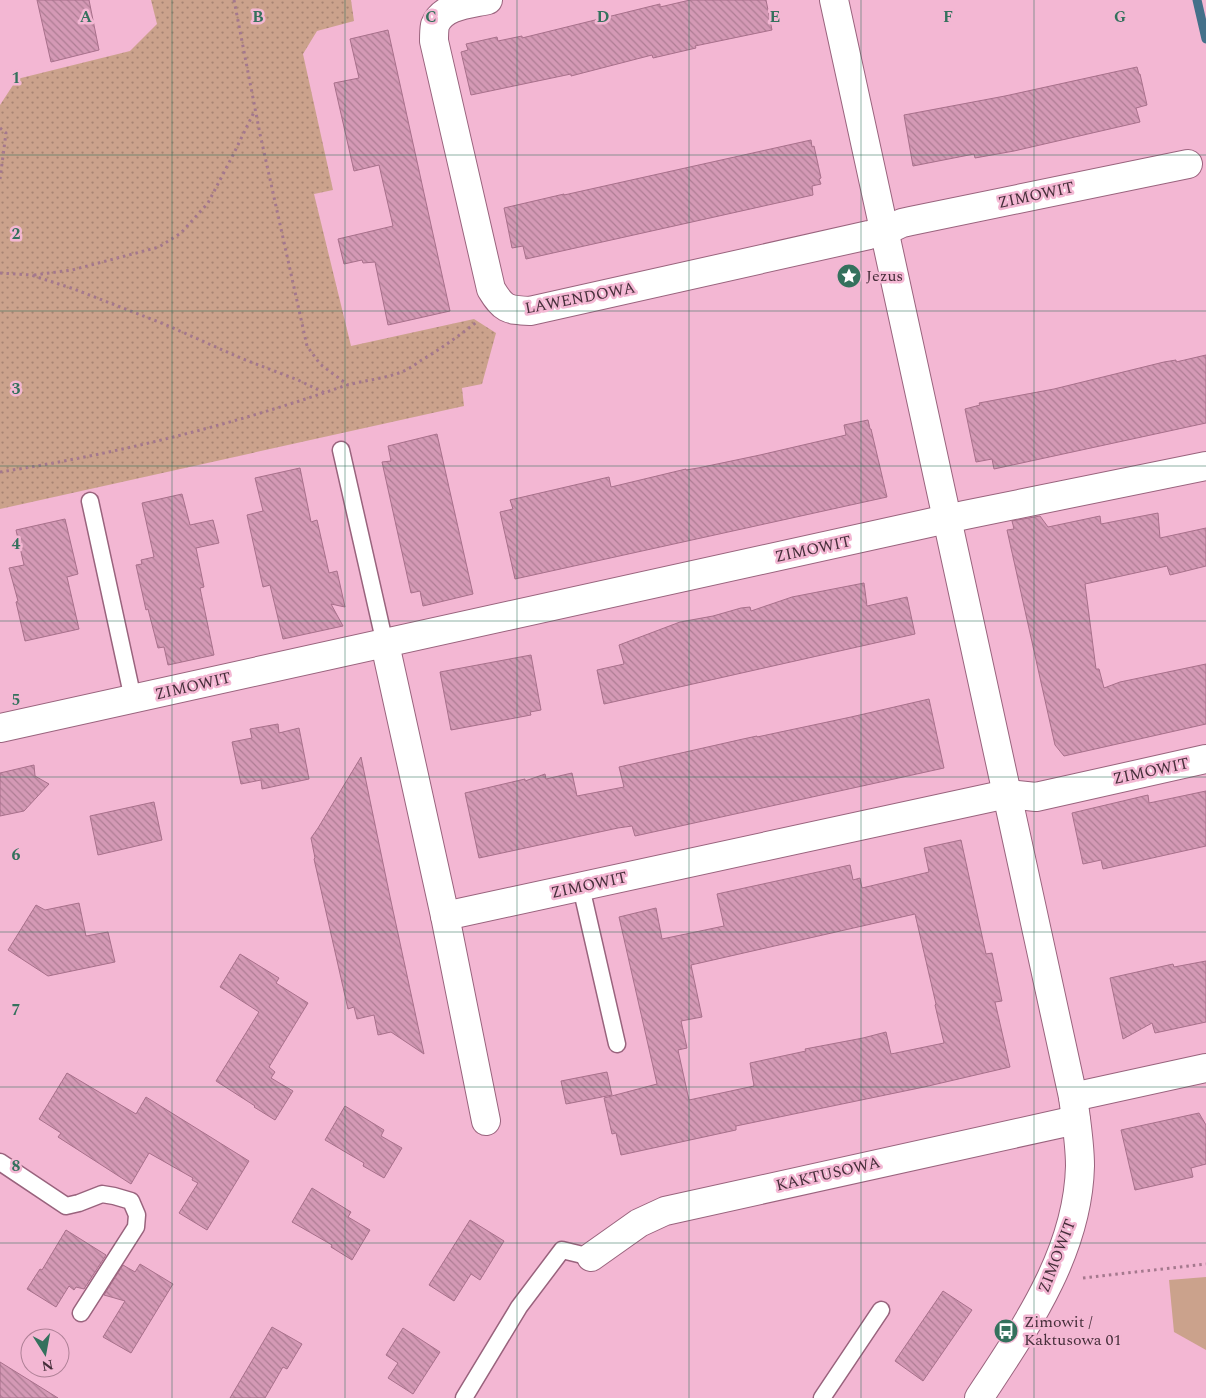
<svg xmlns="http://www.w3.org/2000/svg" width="1206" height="1398" font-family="Spectral,serif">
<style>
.grass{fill:url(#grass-dots)}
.park{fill:#cba28c}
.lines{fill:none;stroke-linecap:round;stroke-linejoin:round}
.stream{stroke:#44708a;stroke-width:9}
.building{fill:url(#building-back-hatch);stroke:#a8708b;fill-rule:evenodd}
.service-casing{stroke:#99637d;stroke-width:19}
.minor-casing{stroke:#99637d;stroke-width:30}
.path{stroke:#a4788d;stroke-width:3;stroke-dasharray:2.5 4;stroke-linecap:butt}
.service{stroke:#fff;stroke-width:16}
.minor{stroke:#fff;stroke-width:28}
.grid{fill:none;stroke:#34715d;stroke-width:1;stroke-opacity:0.55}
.labels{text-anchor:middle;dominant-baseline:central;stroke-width:5;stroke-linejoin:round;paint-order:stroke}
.street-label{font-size:16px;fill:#462e3a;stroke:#f3b7d3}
.poi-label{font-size:16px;fill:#462e3a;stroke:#f3b7d3;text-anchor:start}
.grid-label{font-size:16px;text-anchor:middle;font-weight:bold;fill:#34715d;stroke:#f3b7d3;stroke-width:5;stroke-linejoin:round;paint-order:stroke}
</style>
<defs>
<pattern id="grass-dots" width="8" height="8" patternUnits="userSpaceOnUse" patternTransform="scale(1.25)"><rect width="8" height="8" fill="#cba28c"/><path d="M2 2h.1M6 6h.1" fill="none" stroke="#a78473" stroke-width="1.8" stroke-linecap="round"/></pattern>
<pattern id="building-back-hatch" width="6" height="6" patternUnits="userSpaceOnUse" patternTransform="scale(1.25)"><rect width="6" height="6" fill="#d499b5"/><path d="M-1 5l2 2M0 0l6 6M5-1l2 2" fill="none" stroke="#ae7d94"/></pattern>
</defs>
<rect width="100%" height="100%" fill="#f3b7d3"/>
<!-- grass -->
<path class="grass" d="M151,0H351L354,21L317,31L303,54L333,190L314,194L351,346L474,319L496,333L482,384L462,388L464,406L0,509V105L17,79L130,51L157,24Z"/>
<!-- park -->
<path class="park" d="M1206,1277V1350L1174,1332L1169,1280Z"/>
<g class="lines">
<!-- stream -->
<path class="stream" d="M1197,0L1206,39"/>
</g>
<!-- building -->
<g class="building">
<path d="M37,0H89L99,50L51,62Z"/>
<path d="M690,0H766L772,30L695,46L696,48L653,58L652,55L571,76V74L471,95L461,52L468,50L466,44L497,37L498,41L522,36V38L660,4V7Z"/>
<path d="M388,30L450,311L388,325L375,262L363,263L362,260L344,264L338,239L393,226L379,165L354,171L334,83L359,78L350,39Z"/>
<path d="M1137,67L1139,74H1140L1147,105L1136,108L1140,122L1014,151L975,158L974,154L913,166L904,115L1005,96Z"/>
<path d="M811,140L812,147L814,146L821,178L819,179L821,184L812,186L813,195L526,259L523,246L512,248L504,208L564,194V195Z"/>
<path d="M1206,355V423L994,469L992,459L976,462L965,409L980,405L979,403L1054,389L1164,362L1176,360V362Z"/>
<path d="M868,420L870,429H871L887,497L515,579L500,512L513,509L510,500L609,477L611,487L686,469V470L698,468L760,455L846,435L844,425Z"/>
<path d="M437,434L473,594L423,606L420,591L411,593L382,462L391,461L388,446Z"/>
<path d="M300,468L311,522L317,520L329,573L337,571L345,607L331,604L343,626L283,639L270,585L263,587L247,515L263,511L255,478Z"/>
<path d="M182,494L190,525L213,520L219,543L196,548L204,587L200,588L214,655L168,665L164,647L158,648L148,609L146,610L136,565L142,564L141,560L154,557L142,503Z"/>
<path d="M1158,513L1160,538L1206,528V566L1170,575L1167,566L1085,584L1096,669H1099L1104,688L1120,682L1206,664V724L1064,756L1055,745L1007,530L1014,529L1012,521L1040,516L1048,527L1100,516L1101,524Z"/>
<path d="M65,519L78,574L67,577L79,629L25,641L16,602L18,601L9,568L24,565L16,530Z"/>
<path d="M864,583L867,606L907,597L915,634L604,704L597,670L624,664L619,645L680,622L713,616L741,608L750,607L751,611L792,597Z"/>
<path d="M531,655L541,710L530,712L531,715L451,730L440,672Z"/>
<path d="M929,699L944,768L635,836L632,826L618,828L479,858L465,793L525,779V781L545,774L546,779L572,773L577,796L624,787L619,767L743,739L757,736V737L851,717Z"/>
<path d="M278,724L279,733L299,728L309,779L262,789L261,780L241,784L232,742L252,738L250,729Z"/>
<path d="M361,757L389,892L424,1054L391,1032L378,1035L374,1015L357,1019L354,1007L348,1009L314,859L315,858L311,838L318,828Z"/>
<path d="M34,765L35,776L49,784L24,811L0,816V773Z"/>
<path d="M1206,791V846L1103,869L1101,860L1083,864L1072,813L1148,795L1149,803Z"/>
<path d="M154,802L162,840L98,855L90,816Z"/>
<path d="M961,840L986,954L992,953L1002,1001L995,1002L1010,1067L924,1087L736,1126V1130L621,1155L616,1133L612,1134L604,1098L657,1084L619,917L656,908L662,939L724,926L717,894L850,865L853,880L860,878L862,888L929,872L924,848ZM915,914L936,1004L935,1005L944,1043L891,1054L886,1032L863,1038L805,1049L806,1051L750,1063L754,1086L689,1100L678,1050L687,1048L681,1021L702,1017L691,965Z"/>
<path d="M79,903L86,936L108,932L115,962L48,976L8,950L36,905L45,910Z"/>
<path d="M240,954L279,978L276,983L308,1003L269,1067L275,1072L271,1078L293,1091L275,1120L254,1107L255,1106L216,1081L259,1012L220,987Z"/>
<path d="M1206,961V1022L1155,1033L1152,1023L1123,1039L1110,978L1173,964L1174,967Z"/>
<path d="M607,1072L612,1095L566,1104L561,1081Z"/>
<path d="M67,1073L136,1114L146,1097L249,1161L207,1230L179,1213L198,1183L192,1180L193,1178L149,1153L131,1184L58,1137L61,1133L39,1119Z"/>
<path d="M345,1106L384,1130L381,1136L402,1148L384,1178L363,1166L364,1163L325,1140Z"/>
<path d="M1199,1113L1206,1125V1164L1191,1168L1193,1177L1135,1190L1121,1130Z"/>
<path d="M312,1188L351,1212L348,1217L370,1230L352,1260L331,1247L332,1245L292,1222Z"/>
<path d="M470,1220L504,1241L480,1280L471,1274L454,1301L429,1285Z"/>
<path d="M66,1230L106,1255L84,1289L76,1287L74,1290L69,1286L56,1307L27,1289L40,1269L42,1270Z"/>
<path d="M140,1264L173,1284L131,1353L103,1337L125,1301L104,1295L123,1265L135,1272Z"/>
<path d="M943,1291L972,1310L923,1381L895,1361Z"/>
<path d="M272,1327L302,1344L287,1369L283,1367L265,1398H230Z"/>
<path d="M403,1328L440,1352L413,1394L388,1378L398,1363L386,1355Z"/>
<path d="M0,1362L58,1398H0Z"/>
</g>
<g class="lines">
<defs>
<g id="service">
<path d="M341,450L385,644"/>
<path d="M90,501L133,699"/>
<path d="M581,887L617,1044"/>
<path d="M0,1162L66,1206L79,1203L102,1194L114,1196L131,1201L137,1215L136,1227L81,1313"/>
<path d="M464,1398L519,1307L562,1250L591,1257"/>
<path d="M822,1398L881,1310"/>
</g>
<g id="minor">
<path d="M488,0C471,4 443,5 435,25C434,30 434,36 434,41L491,289C503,309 507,310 530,311L869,235L885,231L902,223L911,221L1188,164"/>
<path d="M834,0L1073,1097C1076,1120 1080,1143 1080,1166C1078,1253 1025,1328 979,1398"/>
<path d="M385,644L445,916L486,1121"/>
<path d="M0,728L965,515L1206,466"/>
<path d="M445,916L1007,794L1036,797L1206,759"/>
<path d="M1073,1097L1206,1068"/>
<path d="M591,1257L639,1223L665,1211L1076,1120"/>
</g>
</defs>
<!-- service casing -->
<use href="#service" class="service-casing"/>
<!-- minor casing -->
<use href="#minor" class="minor-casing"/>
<!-- path -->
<g class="path">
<path d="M234,0L260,134L307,346L320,364L348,385"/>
<path d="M0,128L6,133L0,179"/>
<path d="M0,273L31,275L74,289L164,324L243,359L298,380L325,393"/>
<path d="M34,275L72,270L159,247L181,233L208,203L233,155L255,110"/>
<path d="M0,472C117,454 232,425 344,386C364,380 387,379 406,370C412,367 417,363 422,360C442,348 460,335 478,321"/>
<path d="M1083,1278L1206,1264"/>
</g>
<!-- service -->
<use href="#service" class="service"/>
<!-- minor -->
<use href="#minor" class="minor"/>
</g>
<!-- grid -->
<path class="grid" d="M172,0V1398M345,0V1398M517,0V1398M689,0V1398M861,0V1398M1034,0V1398M0,155H1206M0,311H1206M0,466H1206M0,621H1206M0,777H1206M0,932H1206M0,1087H1206M0,1243H1206"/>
<!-- icons -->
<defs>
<symbol id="sight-disc" viewBox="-11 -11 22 22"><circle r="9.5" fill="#34715d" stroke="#f3b7d3"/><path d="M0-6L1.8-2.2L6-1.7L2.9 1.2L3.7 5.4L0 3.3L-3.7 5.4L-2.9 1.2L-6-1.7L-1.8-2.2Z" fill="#fff"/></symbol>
<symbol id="bus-disc" viewBox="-11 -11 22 22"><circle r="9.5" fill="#34715d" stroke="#f3b7d3"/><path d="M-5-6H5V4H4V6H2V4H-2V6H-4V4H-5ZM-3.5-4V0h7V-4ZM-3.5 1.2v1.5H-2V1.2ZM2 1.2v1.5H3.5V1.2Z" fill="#fff"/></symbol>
</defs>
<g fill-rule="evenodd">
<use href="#sight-disc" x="835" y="262" width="28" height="28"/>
<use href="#bus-disc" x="992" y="1317" width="28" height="28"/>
</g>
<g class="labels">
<!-- street labels -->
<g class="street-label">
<text transform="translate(1036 195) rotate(-12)">ZIMOWIT</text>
<text transform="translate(580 298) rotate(-11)">LAWENDOWA</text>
<text transform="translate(813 549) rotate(-12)">ZIMOWIT</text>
<text transform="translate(193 686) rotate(-13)">ZIMOWIT</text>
<text transform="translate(1151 771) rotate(-12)">ZIMOWIT</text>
<text transform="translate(589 885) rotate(-12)">ZIMOWIT</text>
<text transform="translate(828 1174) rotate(-13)">KAKTUSOWA</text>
<text transform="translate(1057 1256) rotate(-69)">ZIMOWIT</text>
</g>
<!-- poi labels -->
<g class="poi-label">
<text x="866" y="276">Jezus</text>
<text x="1024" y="1322">Zimowit /<tspan x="1024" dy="18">Kaktusowa 01</tspan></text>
</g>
</g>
<g class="grid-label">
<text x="86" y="22">A</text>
<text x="258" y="22">B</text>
<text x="431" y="22">C</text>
<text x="603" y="22">D</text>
<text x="775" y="22">E</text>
<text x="948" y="22">F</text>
<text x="1120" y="22">G</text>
<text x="16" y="83">1</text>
<text x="16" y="239">2</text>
<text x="16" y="394">3</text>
<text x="16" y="549">4</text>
<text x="16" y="705">5</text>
<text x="16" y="860">6</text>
<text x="16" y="1015">7</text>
<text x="16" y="1171">8</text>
</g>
<!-- north arrow -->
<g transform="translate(45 1353) rotate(169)"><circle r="24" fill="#f3b7d3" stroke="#ae8096"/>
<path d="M0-4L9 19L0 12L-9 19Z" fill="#34715d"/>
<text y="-8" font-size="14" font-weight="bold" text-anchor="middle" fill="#462e3a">N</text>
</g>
</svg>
